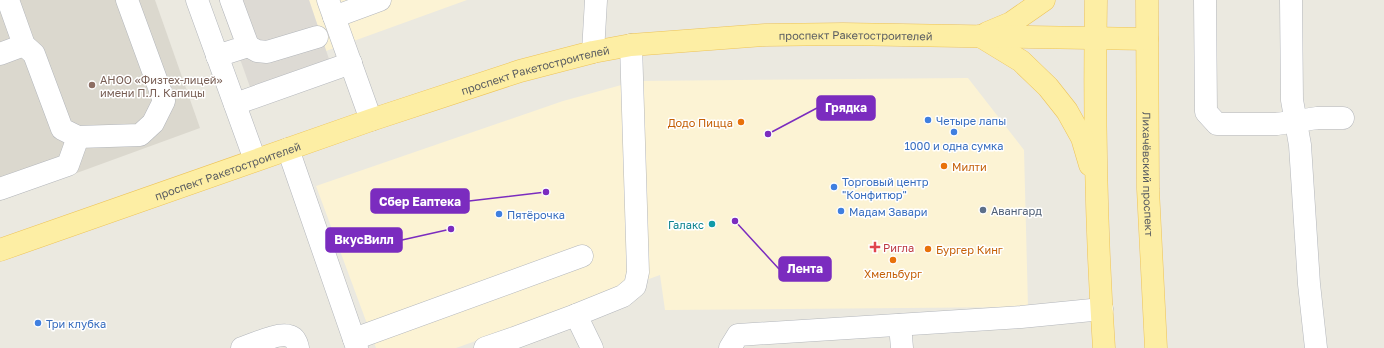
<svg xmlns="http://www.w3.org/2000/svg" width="1384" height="348" font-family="'Golos Text',sans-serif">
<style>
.commercial{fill:#fcf3d4}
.industrial{fill:#dddad4}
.education{fill:#dbd8ce}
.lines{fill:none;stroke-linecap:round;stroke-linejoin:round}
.minor-casing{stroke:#b3b6bb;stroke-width:23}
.major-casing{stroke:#edc357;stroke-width:23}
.minor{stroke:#fff;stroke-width:22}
.major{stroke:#fdeea4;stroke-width:22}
.education-dot{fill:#8d6e63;stroke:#fff;stroke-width:1.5}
.shop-dot{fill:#3f7fe0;stroke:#fff;stroke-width:1.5}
.food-dot{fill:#e8710a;stroke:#fff;stroke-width:1.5}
.service-dot{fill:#5c6f8a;stroke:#fff;stroke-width:1.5}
.culture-dot{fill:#0f9aa8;stroke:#fff;stroke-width:1.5}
.health-dot{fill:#e0444e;stroke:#fff;stroke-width:1.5}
.labels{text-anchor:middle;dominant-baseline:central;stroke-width:3;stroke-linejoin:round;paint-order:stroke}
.street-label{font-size:11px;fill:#595c61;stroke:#fff}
.education-label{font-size:11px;fill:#785e54;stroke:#fff;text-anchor:start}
.shop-label{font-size:11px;fill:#366cbe;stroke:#fff;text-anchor:start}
.food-label{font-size:11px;fill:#c56008;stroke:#fff;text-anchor:start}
.service-label{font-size:11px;fill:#4e5e75;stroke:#fff;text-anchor:start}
.culture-label{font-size:11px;fill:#0d838f;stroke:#fff;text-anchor:end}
.health-label{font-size:11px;fill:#be3a42;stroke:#fff;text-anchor:start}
.leader{fill:none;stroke:#7b2cbf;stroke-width:1.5}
.callout-dot{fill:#7b2cbf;stroke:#fff;stroke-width:1.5}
.callout{fill:#7b2cbf;stroke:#7b2cbf;stroke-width:1.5}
.callout-label{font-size:12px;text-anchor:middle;font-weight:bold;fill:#fff}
</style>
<rect width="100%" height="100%" fill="#ebe9e0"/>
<!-- commercial -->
<g class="commercial">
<path d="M309,0H467L326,51Z"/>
<path d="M968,78L1024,150L1028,307L665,310L660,275L456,348H376L316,186L563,101L636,81Z"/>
</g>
<!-- industrial -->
<path class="industrial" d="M219,0H309L329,59L250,87Z"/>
<!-- education -->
<path class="education" d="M0,0H155L200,128L0,201Z"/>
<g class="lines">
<defs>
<g id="minor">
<path d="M8,0L24,45L34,54L62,129L78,137L140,135L153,123L164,101L127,0"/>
<path d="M197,0L255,160"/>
<path d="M328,0L371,120"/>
<path d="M1205,0L1206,112L1217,124H1277L1317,118H1343"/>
<path d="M1291,0L1292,100L1300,145L1309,284L1316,348"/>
<path d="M334,17L380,0"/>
<path d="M248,46L257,51L267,52L317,37"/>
<path d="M593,52L596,0"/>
<path d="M0,54L24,45"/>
<path d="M217,56L248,46L231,0"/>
<path d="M235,104L351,63"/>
<path d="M288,149L357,348"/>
<path d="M0,189L68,165L78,137"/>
<path d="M576,315L623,296L635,286L638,272L631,45"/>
<path d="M900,325L902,348"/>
<path d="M354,339L582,256"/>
<path d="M242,348C252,345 279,332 289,336C295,337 297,343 298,348"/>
<path d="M485,348L514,338L576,315L592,348"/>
<path d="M730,348L738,335L1021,317L1102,309"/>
</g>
<g id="major">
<path d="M1096,0C1094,116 1096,232 1104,348"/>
<path id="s1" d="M1147,0L1148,189L1156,348"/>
<path d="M987,33L1011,23L1044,0"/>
<path d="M980,36L1021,61L1048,87L1067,111L1082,138L1090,165"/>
<path id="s2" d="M0,250L371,120L520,71L593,52L631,45L765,35L843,34L1147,39"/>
</g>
</defs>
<!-- minor casing -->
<use href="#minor" class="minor-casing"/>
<!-- major casing -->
<use href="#major" class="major-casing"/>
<!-- minor -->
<use href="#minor" class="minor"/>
<!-- major -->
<use href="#major" class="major"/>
</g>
<!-- markers -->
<circle class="education-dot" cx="92" cy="85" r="4"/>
<g class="shop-dot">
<circle cx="928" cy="120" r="4"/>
<circle cx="954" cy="132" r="4"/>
<circle cx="834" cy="187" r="4"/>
<circle cx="841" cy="211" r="4"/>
<circle cx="499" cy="214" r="4"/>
<circle cx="38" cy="323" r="4"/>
</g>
<g class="food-dot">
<circle cx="741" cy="122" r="4"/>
<circle cx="944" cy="166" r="4"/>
<circle cx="928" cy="249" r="4"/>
<circle cx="893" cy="260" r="4"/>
</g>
<circle class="service-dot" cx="983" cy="210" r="4"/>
<circle class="culture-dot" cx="712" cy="224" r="4"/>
<path class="health-dot" d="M873 241h4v4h4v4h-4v4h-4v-4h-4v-4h4z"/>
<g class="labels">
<!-- street labels -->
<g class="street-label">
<text stroke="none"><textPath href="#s2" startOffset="889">проспект Ракетостроителей</textPath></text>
<text stroke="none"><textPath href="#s2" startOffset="565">проспект Ракетостроителей</textPath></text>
<text stroke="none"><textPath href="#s2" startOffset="241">проспект Ракетостроителей</textPath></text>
<text stroke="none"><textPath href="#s1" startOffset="174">Лихачёвский проспект</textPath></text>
</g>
<!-- education labels -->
<g class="education-label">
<text x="100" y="79">АНОО «Физтех-лицей»<tspan x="100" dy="13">имени П.Л. Капицы</tspan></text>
</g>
<!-- shop labels -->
<g class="shop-label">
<text x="936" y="120">Четыре лапы</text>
<text x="954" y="145" text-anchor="middle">1000 и одна сумка</text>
<text x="842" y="181">Торговый центр<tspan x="842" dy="13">"Конфитюр"</tspan></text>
<text x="849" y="211">Мадам Завари</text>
<text x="507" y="214">Пятёрочка</text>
<text x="46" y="323">Три клубка</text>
</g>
<!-- food labels -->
<g class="food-label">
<text x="733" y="122" text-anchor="end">Додо Пицца</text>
<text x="952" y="166">Милти</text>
<text x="936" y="249">Бургер Кинг</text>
<text x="893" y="273" text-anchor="middle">Хмельбург</text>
</g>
<!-- service labels -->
<g class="service-label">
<text x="991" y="210">Авангард</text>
</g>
<!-- culture labels -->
<g class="culture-label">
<text x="704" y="224">Галакс</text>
</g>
<!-- health labels -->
<g class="health-label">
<text x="883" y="247">Ригла</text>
</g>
</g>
<!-- callouts -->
<path class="leader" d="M768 134L817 108M546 192L469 201M451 229L402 240M735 221L779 269"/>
<g class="callout-dot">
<circle cx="768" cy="134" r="4"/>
<circle cx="546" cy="192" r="4"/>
<circle cx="451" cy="229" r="4"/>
<circle cx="735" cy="221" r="4"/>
</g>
<g class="callout">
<rect x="817" y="96" width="58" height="24" rx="4"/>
<rect x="371" y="189" width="98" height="24" rx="4"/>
<rect x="326" y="228" width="76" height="24" rx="4"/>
<rect x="779" y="257" width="52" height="24" rx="4"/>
</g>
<g class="callout-label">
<text x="846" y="112">Грядка</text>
<text x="420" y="206">Сбер Еаптека</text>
<text x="364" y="244">ВкусВилл</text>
<text x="805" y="273">Лента</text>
</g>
</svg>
